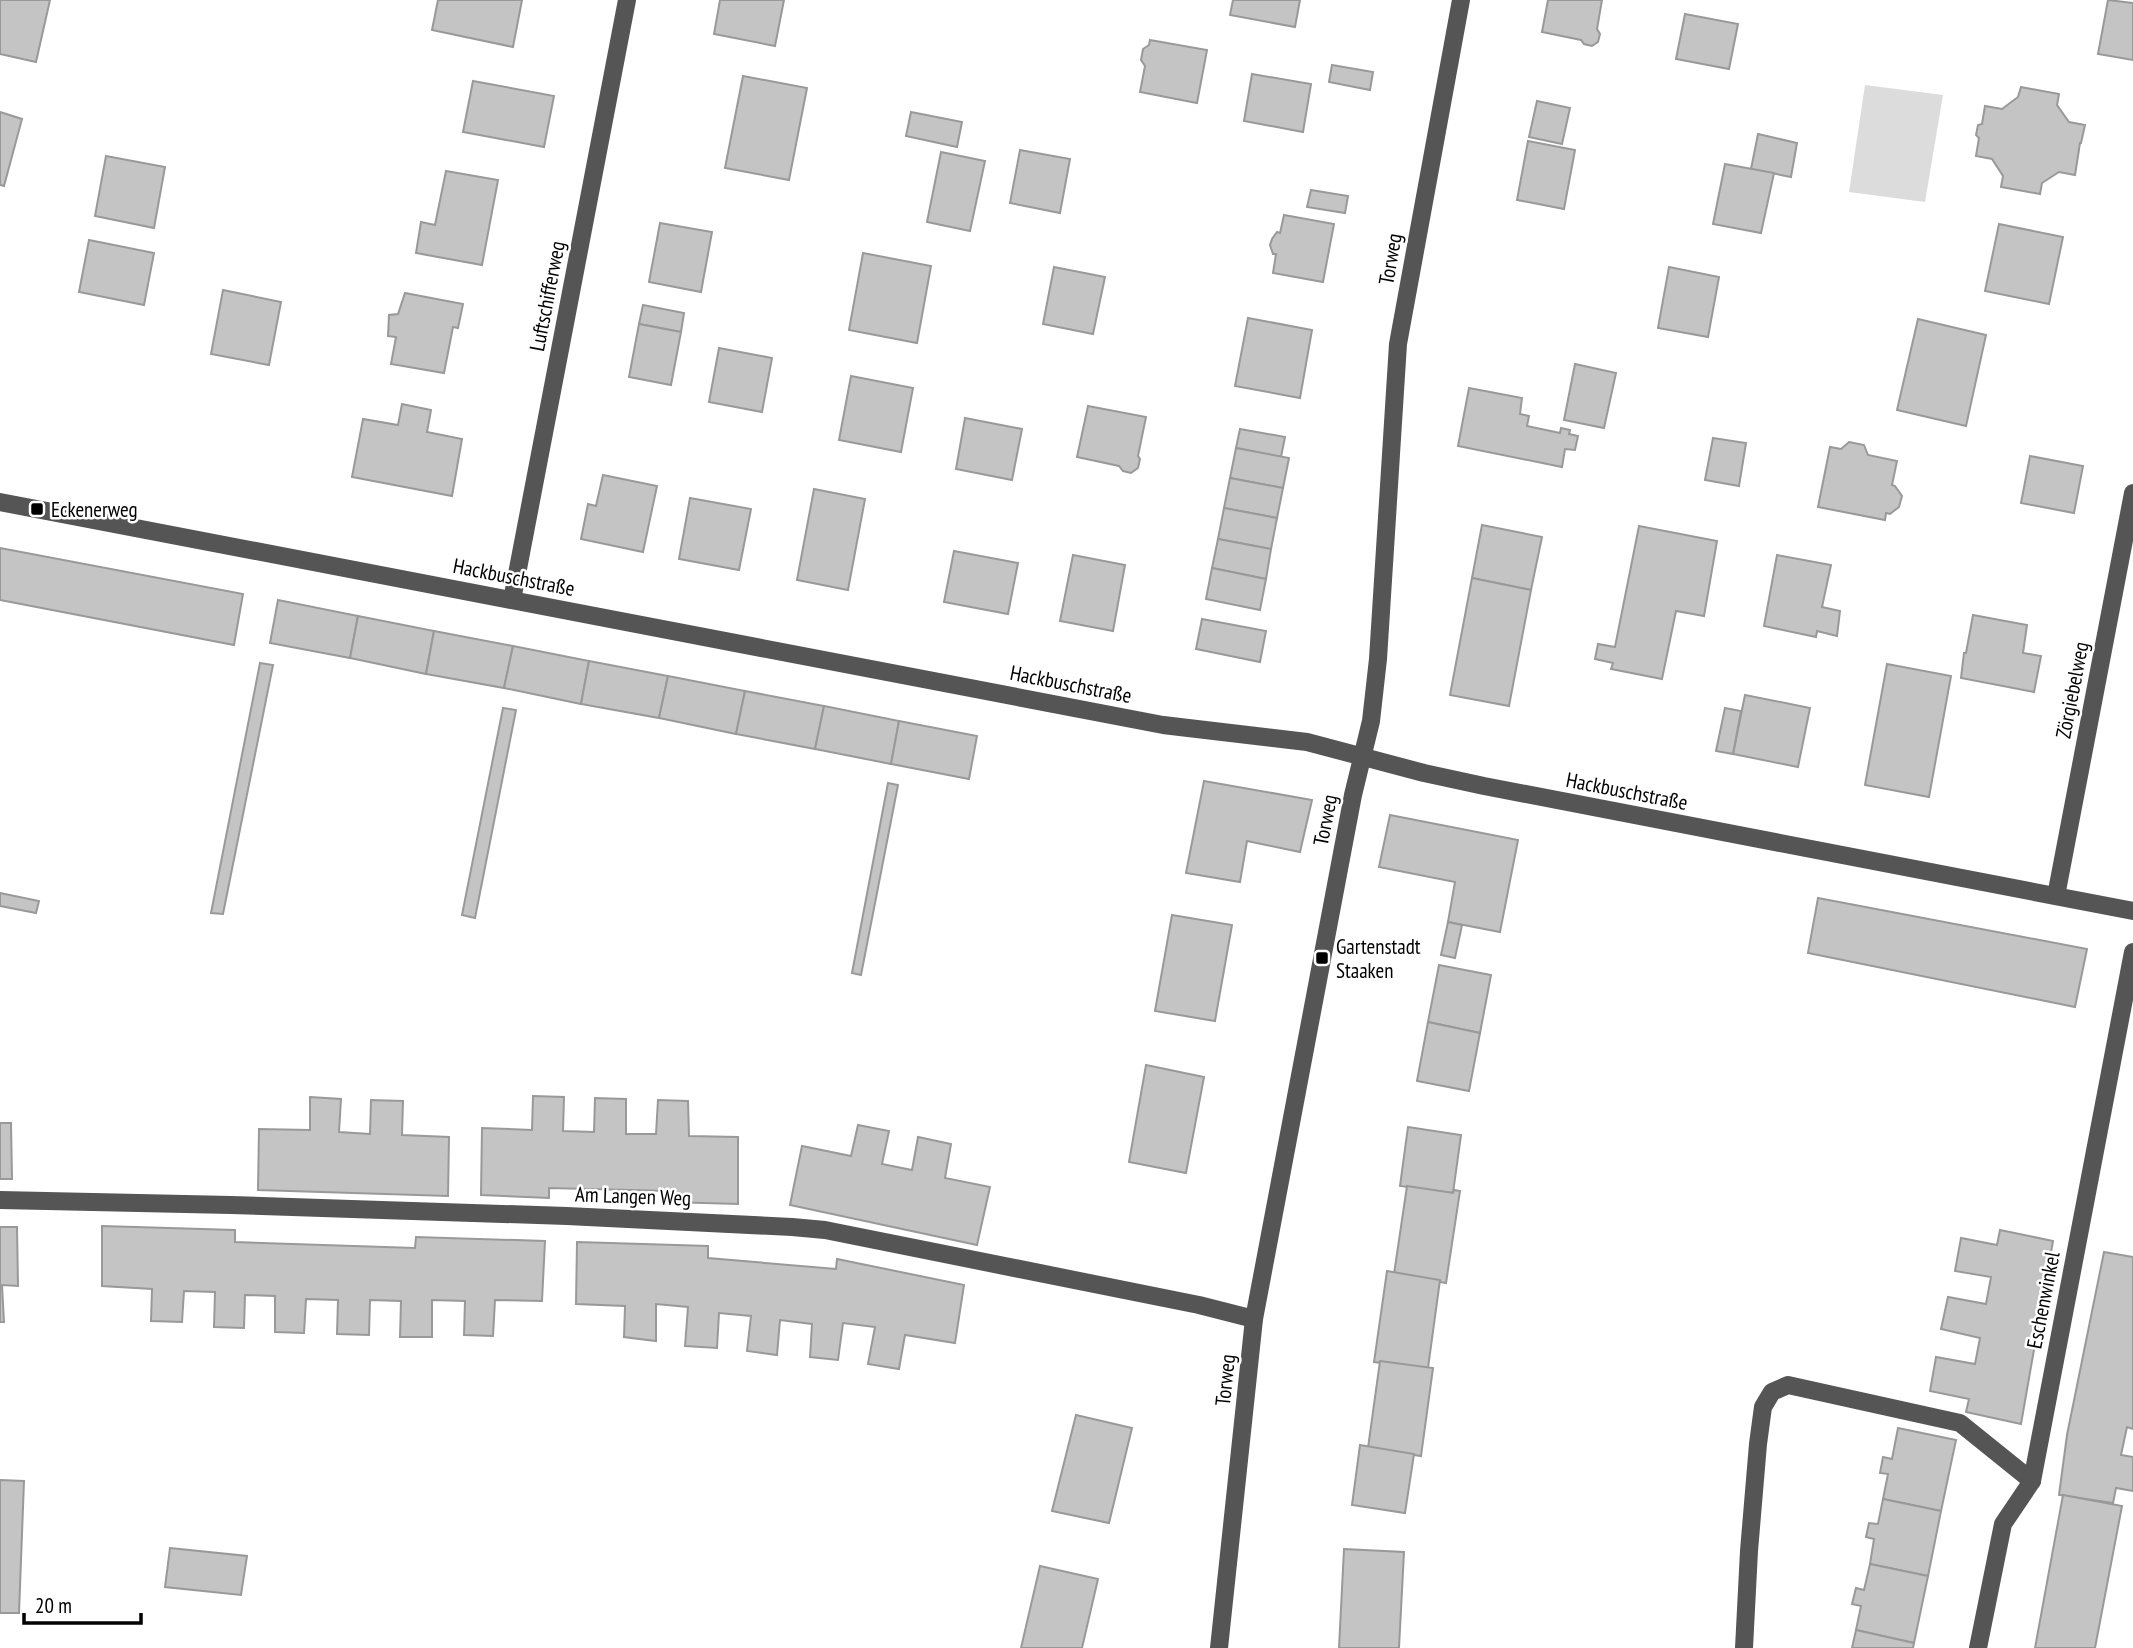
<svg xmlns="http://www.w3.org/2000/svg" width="2133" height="1648" font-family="'PT Sans Narrow',sans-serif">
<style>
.green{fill:#dcdcdc}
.building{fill:#c4c4c4;stroke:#999;stroke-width:2}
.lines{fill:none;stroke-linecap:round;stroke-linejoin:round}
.minor{stroke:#555;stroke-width:18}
.poi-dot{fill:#000;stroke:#fff;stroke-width:2.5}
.labels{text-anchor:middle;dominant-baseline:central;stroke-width:5;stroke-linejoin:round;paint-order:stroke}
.street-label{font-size:21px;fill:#000;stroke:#fff}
.poi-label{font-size:21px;fill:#000;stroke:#fff;text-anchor:start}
</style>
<rect width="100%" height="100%" fill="#fff"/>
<!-- green -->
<path class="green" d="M1865,85L1943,95L1925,202L1849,192Z"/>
<!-- building -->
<g class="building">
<path d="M0,0H50L36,62L0,54Z"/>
<path d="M438,0H522L513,47L432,30Z"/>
<path d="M720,0H784L775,46L714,34Z"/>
<path d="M1233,0H1300L1295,27L1230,15Z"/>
<path d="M1548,0H1602L1597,29L1600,34L1598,42L1592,46L1584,44L1581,40L1542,32Z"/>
<path d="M2108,0L2133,3V60L2098,54Z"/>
<path d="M1685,14L1738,24L1729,69L1676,59Z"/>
<path d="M1150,40L1207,50L1197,103L1140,92L1145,66L1141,60L1143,49L1149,45Z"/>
<path d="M1332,65L1373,72L1370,90L1329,82Z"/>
<path d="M1252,74L1311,84L1303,132L1244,121Z"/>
<path d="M743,76L807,88L789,180L725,168Z"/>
<path d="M473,81L554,96L544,147L463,132Z"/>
<path d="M2021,87L2059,94L2057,105L2069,122L2085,125L2081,143H2080L2075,175L2059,172L2042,183L2040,194L2001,187L2003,176L1992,159L1976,156L1979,138L1976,135L1978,125L1982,124L1985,106L2002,109L2018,97Z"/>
<path d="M1537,101L1570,108L1562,144L1529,137Z"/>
<path d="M0,112L22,119L4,186L0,185Z"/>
<path d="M911,112L962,122L957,147L906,136Z"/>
<path d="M1758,134L1797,143L1791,177L1751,169Z"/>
<path d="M1528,141L1575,150L1564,209L1517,200Z"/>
<path d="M1020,150L1070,159L1060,213L1010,203Z"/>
<path d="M941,152L985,161L970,231L927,222Z"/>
<path d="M106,156L165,167L154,228L95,216Z"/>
<path d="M1725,164L1774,173L1761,233L1713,224Z"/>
<path d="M446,171L498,180L482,265L416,253L421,222L435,225Z"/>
<path d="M1311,190L1348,196L1345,213L1307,207Z"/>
<path d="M1284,215L1334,224L1323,282L1273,273L1276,254H1273L1270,245L1272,239L1277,232L1280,233Z"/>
<path d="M660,223L712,232L701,292L649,282Z"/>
<path d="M1999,224L2063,237L2049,304L1985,291Z"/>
<path d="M89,240L154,253L144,305L79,292Z"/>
<path d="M863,253L931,266L917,343L849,330Z"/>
<path d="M1054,267L1105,277L1093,334L1043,324Z"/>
<path d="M1669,267L1719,277L1708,337L1658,328Z"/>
<path d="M223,290L281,302L269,365L211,354Z"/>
<path d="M405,293L463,304L458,328L453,327L444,373L391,364L396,337L388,336L389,315L398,314Z"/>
<path d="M643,305L684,313L681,332L639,324Z"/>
<path d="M1248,318L1312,330L1300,398L1235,386Z"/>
<path d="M1918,319L1986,335L1966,426L1897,410Z"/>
<path d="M639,324L681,332L671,385L629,377Z"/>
<path d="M719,348L772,358L762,412L709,402Z"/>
<path d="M1575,364L1616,373L1604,428L1564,420Z"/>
<path d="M851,376L913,388L901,452L839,440Z"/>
<path d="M1469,388L1522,398L1520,414L1529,416L1527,426L1560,433L1561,428L1570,430L1569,434L1578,436L1575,450L1565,449L1562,467L1458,446Z"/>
<path d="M402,404L431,410L427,432L462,439L452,496L352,477L363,419L398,425Z"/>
<path d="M1088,406L1146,417L1138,456L1140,459L1138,468L1131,473L1123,471L1119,466L1077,457Z"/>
<path d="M965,418L1022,429L1012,480L956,469Z"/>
<path d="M1240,429L1285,437L1281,457L1236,448Z"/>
<path d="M1713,438L1746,443L1739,486L1705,480Z"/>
<path d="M1849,442L1864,445L1868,455L1897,461L1892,485L1895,486L1902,496L1899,507L1890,514L1886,513L1885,520L1818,507L1830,447L1841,449Z"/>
<path d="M1236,448L1289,458L1283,488L1230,478Z"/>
<path d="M2030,456L2083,466L2074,513L2021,503Z"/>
<path d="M603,475L657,486L643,552L581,539L588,504L596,506Z"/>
<path d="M1230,478L1283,488L1277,518L1224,508Z"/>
<path d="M814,489L865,499L848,590L797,580Z"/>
<path d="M690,498L751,509L739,570L679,559Z"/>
<path d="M1224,508L1277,518L1271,549L1218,539Z"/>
<path d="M1482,525L1542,537L1531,590L1472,578Z"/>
<path d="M1639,526L1717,541L1704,616L1676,611L1662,679L1611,669L1613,663L1595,659L1598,644L1615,647Z"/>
<path d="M1218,539L1271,549L1266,579L1212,568Z"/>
<path d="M0,548L243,594L234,645L0,600Z"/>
<path d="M954,551L1018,563L1008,614L944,602Z"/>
<path d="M1073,555L1125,565L1113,631L1060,621Z"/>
<path d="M1777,555L1831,565L1822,607L1840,611L1837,636L1817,631L1816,637L1764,626Z"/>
<path d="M1212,568L1266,579L1260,610L1206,599Z"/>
<path d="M1472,578L1531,590L1509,706L1450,695Z"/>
<path d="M278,600L358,616L350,658L270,643Z"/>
<path d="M1973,615L2027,625L2023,653L2041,656L2034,692L1961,678L1964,653H1966Z"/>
<path d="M358,616L434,631L426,674L350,658Z"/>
<path d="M1202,619L1266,631L1260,662L1196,649Z"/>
<path d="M434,631L513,646L504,688L426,674Z"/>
<path d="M513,646L589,661L581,704L504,688Z"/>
<path d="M589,661L668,676L659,718L581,704Z"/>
<path d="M260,663L273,665L223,914L211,913Z"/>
<path d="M1887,664L1951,676L1929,797L1865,785Z"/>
<path d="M668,676L745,691L736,734L659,718Z"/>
<path d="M745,691L824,706L815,749L736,734Z"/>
<path d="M1745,695L1810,708L1798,767L1733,754Z"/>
<path d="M824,706L899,721L891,764L815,749Z"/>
<path d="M503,708L516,710L475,918L462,915Z"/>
<path d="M1725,708L1741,711L1733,754L1716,751Z"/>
<path d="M899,721L977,736L969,779L891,764Z"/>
<path d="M1204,781L1312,800L1300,852L1247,841L1240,882L1186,873Z"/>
<path d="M888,783L898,785L861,975L852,973Z"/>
<path d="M1390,815L1518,840L1500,932L1448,922L1455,882L1379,867Z"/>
<path d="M0,893L39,901L36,913L0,906Z"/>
<path d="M1818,898L2087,949L2075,1007L1808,953Z"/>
<path d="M1172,915L1232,925L1215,1021L1155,1011Z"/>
<path d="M1448,922L1462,925L1455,958L1441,955Z"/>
<path d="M1439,965L1491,975L1480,1033L1428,1022Z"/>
<path d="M1428,1022L1480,1033L1469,1091L1417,1081Z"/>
<path d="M1146,1065L1204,1077L1186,1173L1129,1162Z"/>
<path d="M533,1096L564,1097L563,1131L594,1132L595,1098L626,1099V1134H656L658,1100L688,1101L689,1136L738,1137V1204L669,1202V1191L549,1188V1198L481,1195L482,1128L532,1130Z"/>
<path d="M310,1097L341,1099L339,1132L370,1134L371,1100L403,1101L402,1135L449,1137L448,1196L258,1190L259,1129L310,1130Z"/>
<path d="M0,1123H11L12,1179H0Z"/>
<path d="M858,1125L889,1131L882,1164L912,1170L918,1137L951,1144L945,1178L990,1187L977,1245L790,1205L802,1146L851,1156Z"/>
<path d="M1408,1127L1461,1135L1453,1193L1400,1186Z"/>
<path d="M1407,1186L1453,1193L1454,1190L1460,1191L1446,1283L1394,1274Z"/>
<path d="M102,1226L235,1230V1242L415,1248L416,1237L545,1241L542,1301L495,1300L493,1336L464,1335L465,1301L432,1300V1337H400L401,1301L370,1300L369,1335L337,1334L338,1300L306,1299L304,1333L275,1332V1296L245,1295L244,1328L214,1327L215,1292L184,1291L182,1322L151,1321L152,1289L102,1286Z"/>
<path d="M0,1227H17L18,1286L2,1285L4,1322H0Z"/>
<path d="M2000,1230L2053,1241L2021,1424L1966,1412L1969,1399L1930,1391L1936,1357L1975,1364L1980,1338L1941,1329L1948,1297L1986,1304L1991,1277L1955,1271L1961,1238L1997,1245Z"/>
<path d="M577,1242L708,1246V1258L836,1269L837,1259L964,1285L955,1343L905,1335L899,1369L868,1364L875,1327L843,1323L838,1360L810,1357L812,1324L780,1320L777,1355L747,1351L751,1316L719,1313L717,1348L685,1346L688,1307L656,1304V1341L624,1337L625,1306L576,1304Z"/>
<path d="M2104,1252L2133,1257V1429L2127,1427L2121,1455L2133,1457V1491L2116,1488L2113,1503L2059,1495L2067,1435Z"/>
<path d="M1387,1271L1440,1280L1428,1368L1374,1362Z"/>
<path d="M1380,1361L1433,1368L1421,1456L1368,1448Z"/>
<path d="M1076,1415L1132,1428L1109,1523L1052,1511Z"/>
<path d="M1898,1428L1956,1440L1941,1511L1883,1499L1888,1474L1880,1473L1883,1457L1892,1459Z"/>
<path d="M1360,1445L1414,1454L1405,1513L1352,1505Z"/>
<path d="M0,1480L24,1481L19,1613H0Z"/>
<path d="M2063,1495L2122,1506L2095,1648H2035Z"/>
<path d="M1883,1499L1941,1511L1928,1576L1870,1564L1874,1539L1866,1537L1869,1523L1878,1524Z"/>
<path d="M170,1548L247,1556L241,1595L165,1587Z"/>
<path d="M1344,1549L1404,1552L1399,1648H1339Z"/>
<path d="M1870,1564L1928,1576L1914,1643L1856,1630L1861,1606L1852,1604L1856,1588L1864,1590Z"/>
<path d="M1040,1566L1098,1579L1082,1648H1021Z"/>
<path d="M1856,1630L1914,1643L1913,1648H1852Z"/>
</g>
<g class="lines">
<!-- minor -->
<g class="minor">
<path d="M0,502L1163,725L1307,742L1424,773L1484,786L2133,911"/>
<path d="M512,600L627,0"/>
<path d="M2056,896L2133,493"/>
<path d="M0,1200L231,1205L567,1216L792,1227L825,1230L1199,1305L1254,1319"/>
<path d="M1219,1648L1254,1319L1353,795L1371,721L1378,659L1398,344L1461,0"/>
<path d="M1744,1648L1749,1551L1758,1444L1763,1407L1772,1392L1788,1385L1960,1423L2032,1481"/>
<path d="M1978,1648L2003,1524L2032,1481L2133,952"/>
</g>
</g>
<!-- markers -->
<g class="poi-dot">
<rect x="30" y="502" width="14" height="14" rx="3.5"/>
<rect x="1315" y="951" width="14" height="14" rx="3.5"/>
</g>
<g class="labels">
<!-- street labels -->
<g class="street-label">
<text transform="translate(1390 259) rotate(-80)">Torweg</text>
<text transform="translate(547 296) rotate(-79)">Luftschifferweg</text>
<text transform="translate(514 577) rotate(11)">Hackbuschstraße</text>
<text transform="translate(1071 684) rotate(11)">Hackbuschstraße</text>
<text transform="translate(2072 690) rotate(-79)">Zörgiebelweg</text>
<text transform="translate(1627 791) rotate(11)">Hackbuschstraße</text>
<text transform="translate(1325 820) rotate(-79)">Torweg</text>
<text transform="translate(633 1196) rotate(2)">Am Langen Weg</text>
<text transform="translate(2043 1300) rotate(-79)">Eschenwinkel</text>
<text transform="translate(1225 1380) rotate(-84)">Torweg</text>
</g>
<!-- poi labels -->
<g class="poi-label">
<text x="51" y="509">Eckenerweg</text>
<text x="1336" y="946">Gartenstadt<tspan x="1336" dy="24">Staaken</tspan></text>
</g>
</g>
<!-- scale -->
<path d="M24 1613v10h117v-10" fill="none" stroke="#000000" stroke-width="3.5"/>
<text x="35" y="1613" font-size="21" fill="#000000" stroke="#ffffff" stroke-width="5" paint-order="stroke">20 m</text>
</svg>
